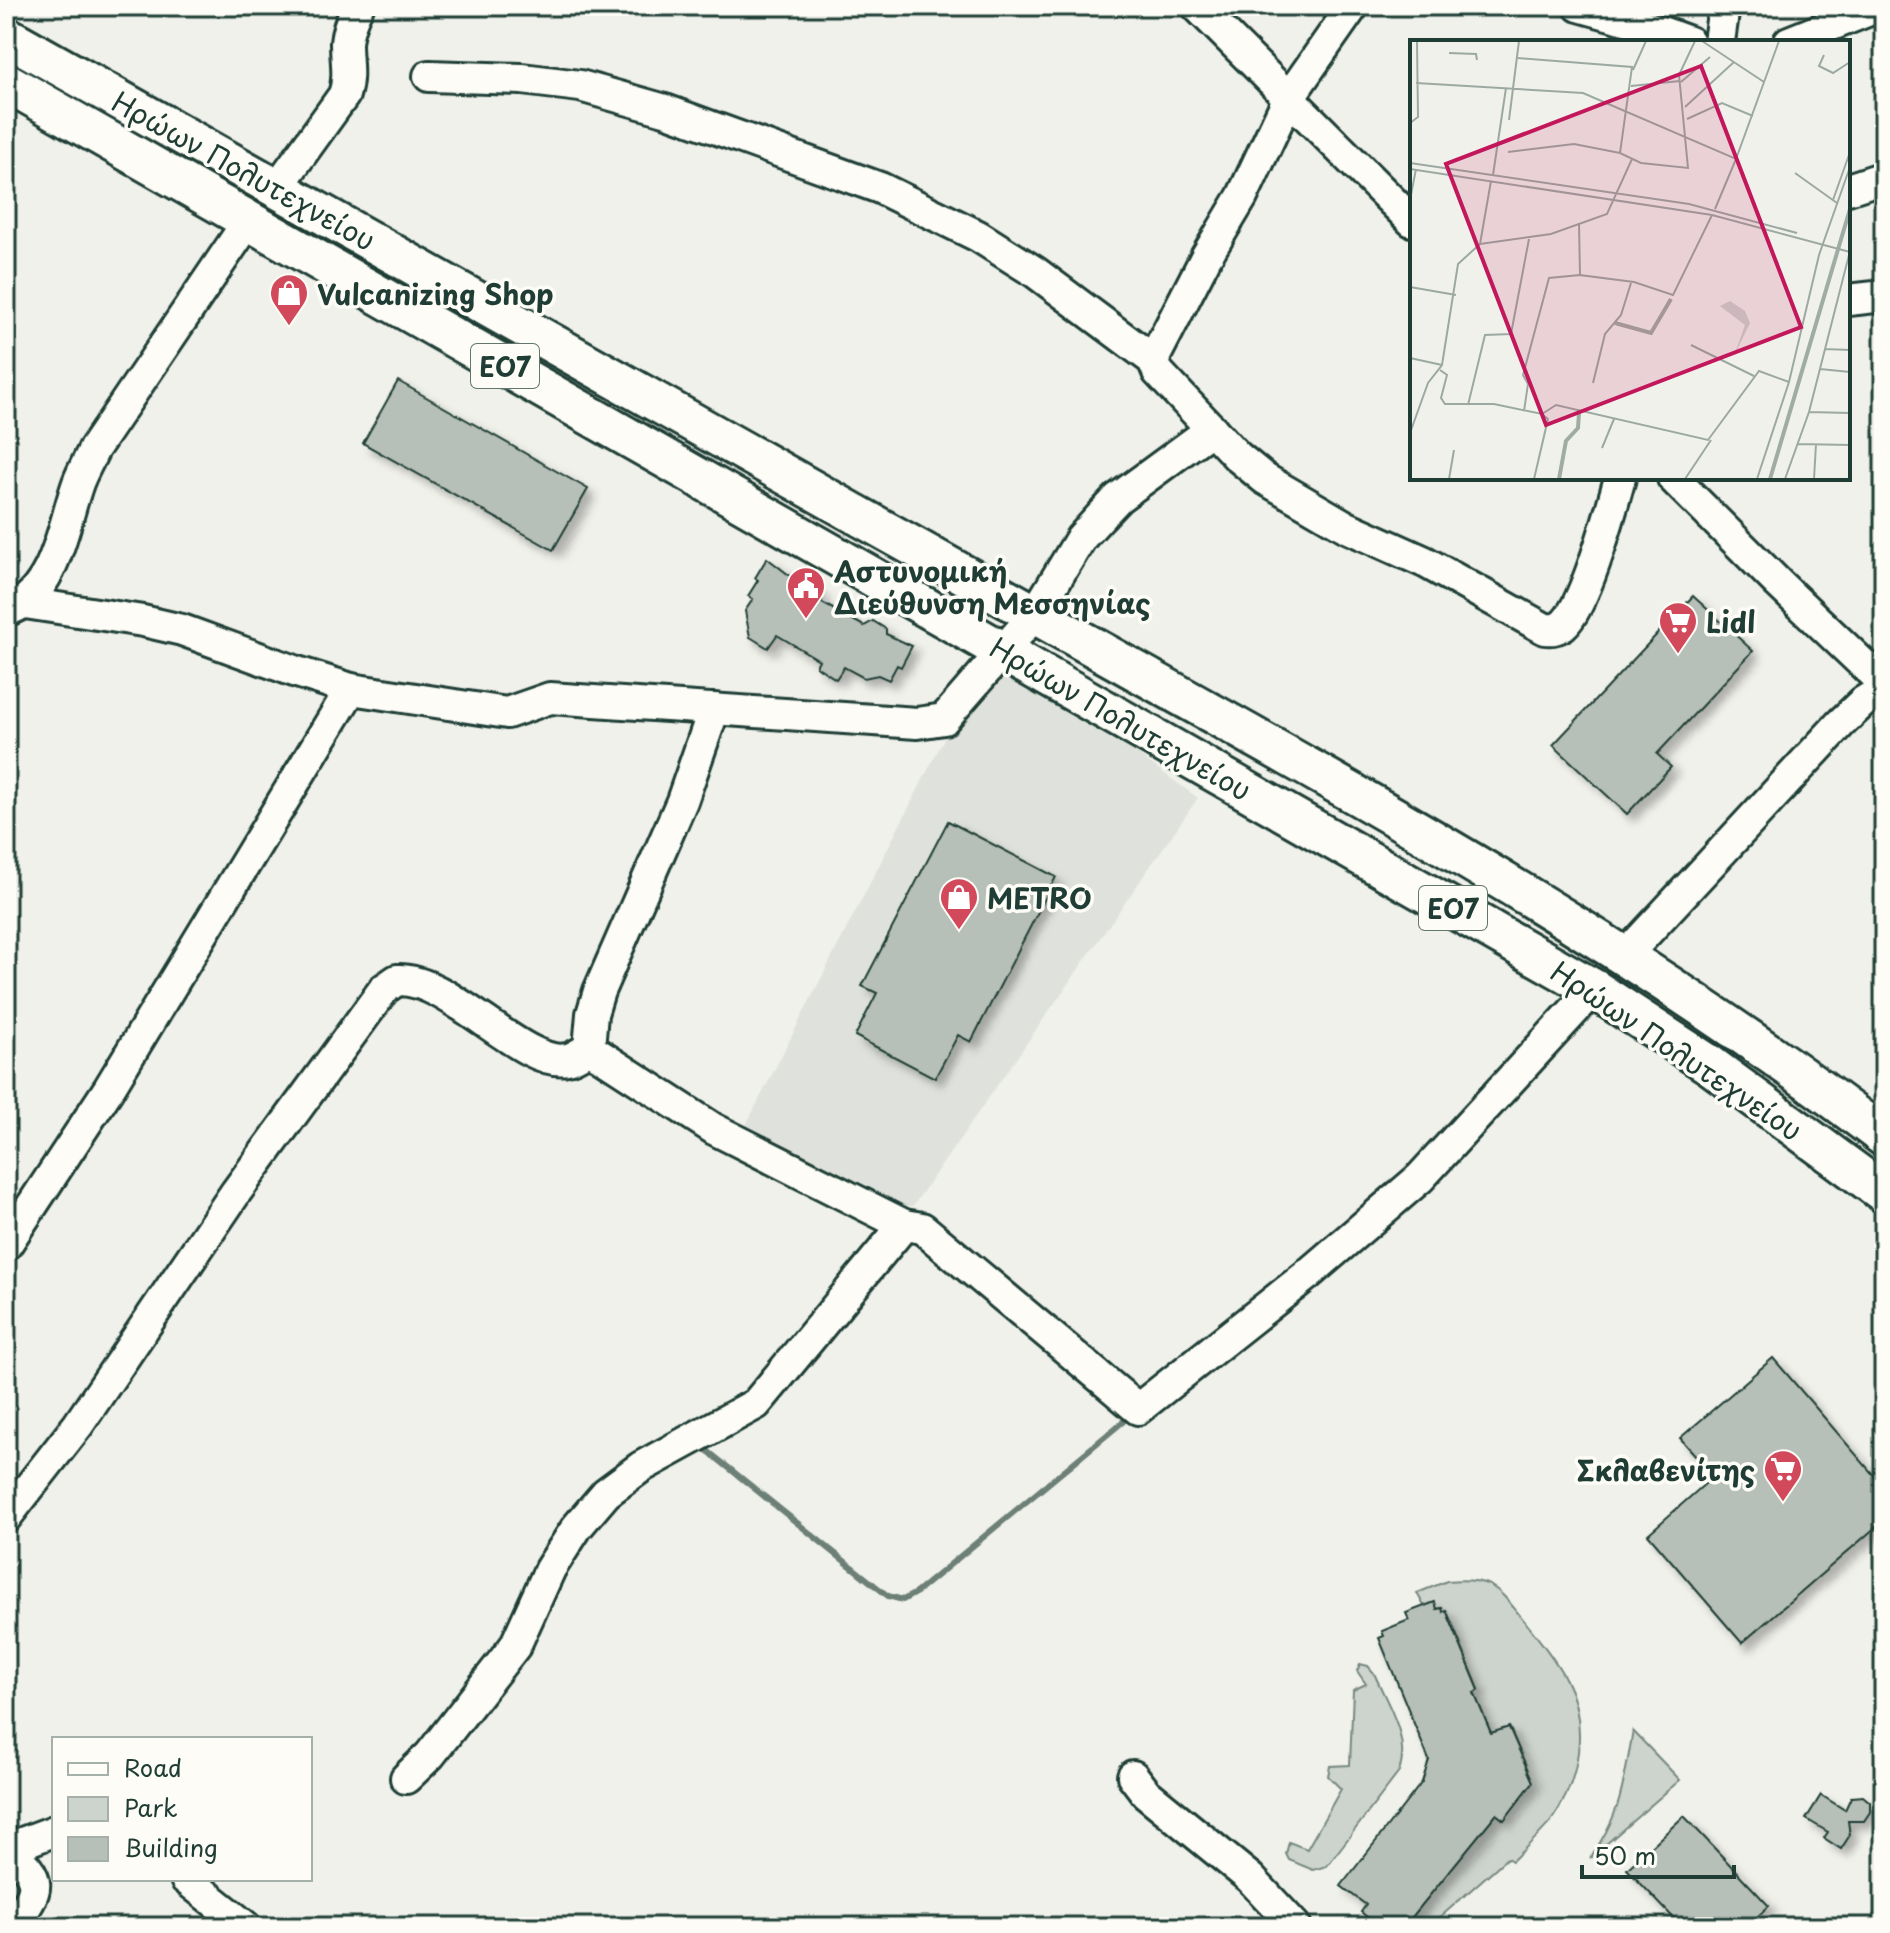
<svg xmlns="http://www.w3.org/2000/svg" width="1890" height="1933" font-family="'Playpen Sans',sans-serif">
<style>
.built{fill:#dfe2dc}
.green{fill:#cdd3cd;stroke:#768880;stroke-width:2}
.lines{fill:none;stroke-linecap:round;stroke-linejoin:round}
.stream{stroke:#6c8077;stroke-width:6}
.building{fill:#b6bfb8;stroke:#1f3d34;stroke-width:2;filter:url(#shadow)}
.minor-casing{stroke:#1f3d34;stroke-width:36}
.major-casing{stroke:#1f3d34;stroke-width:44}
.minor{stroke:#fdfcf7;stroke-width:30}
.major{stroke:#fdfcf7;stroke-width:38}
.labels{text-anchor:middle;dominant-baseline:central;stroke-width:7;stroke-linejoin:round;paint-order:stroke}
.shield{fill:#fdfcf7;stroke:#62766e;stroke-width:2}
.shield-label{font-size:26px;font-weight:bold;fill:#1f3d34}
.street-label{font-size:28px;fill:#1f3d34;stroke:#fdfcf7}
.poi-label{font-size:28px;font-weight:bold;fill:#1f3d34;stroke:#fdfcf7;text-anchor:start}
.inset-river{fill:none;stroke:#9faca4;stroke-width:4}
.inset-road{fill:none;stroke:#9ca9a2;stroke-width:2}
.view{fill:#c2185b;fill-opacity:0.15;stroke:#c2185b;stroke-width:4}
.inset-edge{fill:none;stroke:#1f3d34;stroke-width:4}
</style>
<defs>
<filter id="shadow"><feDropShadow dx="7" dy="7" stdDeviation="4" flood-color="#0004"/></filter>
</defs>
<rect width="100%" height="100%" fill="#f0f1eb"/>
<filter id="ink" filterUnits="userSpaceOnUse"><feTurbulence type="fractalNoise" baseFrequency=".0125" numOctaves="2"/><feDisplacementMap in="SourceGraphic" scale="16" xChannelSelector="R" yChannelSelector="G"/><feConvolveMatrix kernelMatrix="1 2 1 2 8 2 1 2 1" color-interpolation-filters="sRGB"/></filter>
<g filter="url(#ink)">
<!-- built -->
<path class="built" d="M999,666L1099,726L1198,798L913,1206H890L745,1127L953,721Z"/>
<!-- green -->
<g class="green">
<path d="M1447,1581C1495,1577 1498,1589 1527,1624C1541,1642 1556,1660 1566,1680C1589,1724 1580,1781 1551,1821C1540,1835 1525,1848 1512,1861L1507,1858L1429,1927H1404L1487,1824L1491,1810L1504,1819L1533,1782L1510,1728L1491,1733L1474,1693L1479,1689L1447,1611L1443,1612L1441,1608L1437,1609L1434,1602L1424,1606L1417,1593Z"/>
<path d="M1360,1664L1368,1666L1374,1673C1387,1704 1411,1738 1399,1772L1327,1866L1313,1870L1289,1860L1286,1854L1289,1842L1307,1849L1341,1789L1328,1776L1330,1766L1350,1765L1353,1690L1366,1684L1357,1671Z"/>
<path d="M1633,1731L1680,1780L1590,1858C1623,1811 1623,1784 1633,1731Z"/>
</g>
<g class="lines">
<!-- stream -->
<path class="stream" d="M699,1444L888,1596L903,1600L917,1592L1131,1415"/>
</g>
<!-- building -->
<g class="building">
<path d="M398,381L588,489L553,550L363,443Z"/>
<path d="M767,558L806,588L811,586L820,591L822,603L864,626L873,621L886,629V634L912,646L901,667L897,665L889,680L878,675L864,678L844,667L836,679L816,666L819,660L777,635L768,648L750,637L745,611L753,599L748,596L758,580L755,578Z"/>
<path d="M1693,596L1753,651L1657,754L1671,767L1627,814L1553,745Z"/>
<path d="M948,821L1056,877L971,1042L958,1035L935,1078L855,1036L877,993L862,986Z"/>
<path d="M1773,1358L1884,1487V1520L1742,1643L1648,1534L1714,1476L1680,1438Z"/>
<path d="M1435,1602L1437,1609L1442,1608L1443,1612L1446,1610L1479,1690L1474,1693L1491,1733L1509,1727L1533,1782L1504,1820L1496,1814L1404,1927H1379L1361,1912L1366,1905L1341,1886L1422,1782L1429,1760L1379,1638L1384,1636L1382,1631L1409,1620L1406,1613Z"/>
<path d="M1821,1795L1845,1810L1851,1797L1863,1796L1870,1802V1812L1864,1821H1848L1850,1835L1841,1849L1824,1838L1828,1832L1806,1819Z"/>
<path d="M1684,1816L1769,1906L1746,1927H1682L1627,1869Z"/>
</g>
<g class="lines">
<defs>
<g id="minor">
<path d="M1197,6L1412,221"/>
<path d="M1579,6L1629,20L1689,42"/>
<path d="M1719,42L1724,6"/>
<path d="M1789,42L1879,6"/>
<path d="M429,76L522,79L580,86L665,110L880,188L978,236L1035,272L1153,360L1158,372L1237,456L1265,479L1347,527L1425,562L1545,629C1553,630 1557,629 1563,625C1586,605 1611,510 1620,478"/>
<path d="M277,188L344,95C350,77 346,62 346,43C347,30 352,18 358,6"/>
<path d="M1848,189L1884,177"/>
<path d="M1848,300L1884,296"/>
<path d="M1153,360L1206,257L1242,197L1288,99L1353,6"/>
<path d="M1673,478L1779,584L1884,684"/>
<path d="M25,603L143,621L182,630L297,672L351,689L507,713L550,698L917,723L944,719L1035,614L1081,538L1100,517L1118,498L1212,429"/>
<path d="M11,609C56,590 63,525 78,483C82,472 89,460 94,449L249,220"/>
<path d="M714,709L682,801L599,991L592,1014L589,1048L714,1129L904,1225L922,1228L1138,1409L1307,1275L1420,1178L1594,989"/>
<path d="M1624,957L1841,723L1863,702L1884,689"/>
<path d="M6,1245L108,1090L351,689"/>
<path d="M6,1517L78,1425L236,1192L384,989L397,980C450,977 523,1068 567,1059C574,1058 583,1051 589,1048"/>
<path d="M1133,1776L1146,1793L1250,1878L1296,1927"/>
<path d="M406,1778L430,1755L515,1646L550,1569L577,1527L606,1493L641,1467L756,1404L904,1225"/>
<path d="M6,1849L54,1831"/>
<path d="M7,1849C46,1882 39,1888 12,1927"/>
<path d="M186,1879L246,1927"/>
</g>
<g id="major">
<path d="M6,36C349,229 692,423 1036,615C1325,777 1620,935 1884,1137"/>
<path d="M6,82L1594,989L1710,1065L1884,1193"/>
</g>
</defs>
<!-- minor casing -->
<use href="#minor" class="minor-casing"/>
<!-- major casing -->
<use href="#major" class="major-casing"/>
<!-- minor -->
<use href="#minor" class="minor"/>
<!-- major -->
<use href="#major" class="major"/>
</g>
</g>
<!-- icons -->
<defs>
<symbol id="shop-pin" viewBox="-11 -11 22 30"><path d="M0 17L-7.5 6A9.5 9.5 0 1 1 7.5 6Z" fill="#d1495b" stroke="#fdfcf7"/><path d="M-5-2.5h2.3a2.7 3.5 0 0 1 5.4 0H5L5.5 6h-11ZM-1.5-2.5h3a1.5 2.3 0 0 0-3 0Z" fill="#fff"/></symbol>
<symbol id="civic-pin" viewBox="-11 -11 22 30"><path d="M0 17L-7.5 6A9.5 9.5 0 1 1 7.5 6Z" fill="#d1495b" stroke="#fdfcf7"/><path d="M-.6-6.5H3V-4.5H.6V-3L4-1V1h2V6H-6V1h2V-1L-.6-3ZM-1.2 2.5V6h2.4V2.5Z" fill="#fff"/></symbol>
<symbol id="supermarket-pin" viewBox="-11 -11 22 30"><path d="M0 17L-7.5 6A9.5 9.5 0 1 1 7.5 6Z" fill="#d1495b" stroke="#fdfcf7"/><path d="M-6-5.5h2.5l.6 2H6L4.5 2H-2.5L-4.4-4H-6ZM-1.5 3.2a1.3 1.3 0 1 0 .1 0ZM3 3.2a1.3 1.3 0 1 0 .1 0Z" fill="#fff"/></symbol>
</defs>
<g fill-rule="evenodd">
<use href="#shop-pin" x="267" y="271" width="44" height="60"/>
<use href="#civic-pin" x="784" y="564" width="44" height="60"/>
<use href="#supermarket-pin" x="1656" y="599" width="44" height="60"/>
<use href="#shop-pin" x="937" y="875" width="44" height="60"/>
<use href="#supermarket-pin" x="1761" y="1447" width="44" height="60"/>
</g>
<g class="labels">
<!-- shield labels -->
<g class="shield">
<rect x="471" y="344" width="68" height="44" rx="6"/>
<rect x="1419" y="886" width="68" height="44" rx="6"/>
</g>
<g class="shield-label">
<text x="505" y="366">ΕΟ7</text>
<text x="1453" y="908">ΕΟ7</text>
</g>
<!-- street labels -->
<g class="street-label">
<text transform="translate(244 170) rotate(29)">Ηρώων Πολυτεχνείου</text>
<text transform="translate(1121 718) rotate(30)">Ηρώων Πολυτεχνείου</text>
<text transform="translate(1677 1050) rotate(34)">Ηρώων Πολυτεχνείου</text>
</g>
<!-- poi labels -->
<g class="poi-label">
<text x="317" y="293">Vulcanizing Shop</text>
<text x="834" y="570">Αστυνομική<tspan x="834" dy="32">Διεύθυνση Μεσσηνίας</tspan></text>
<text x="1706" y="621">Lidl</text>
<text x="987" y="897">METRO</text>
<text x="1755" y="1469" text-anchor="end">Σκλαβενίτης</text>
</g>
</g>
<!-- overview -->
<g transform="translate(1410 40)">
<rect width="440" height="440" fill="#f0f1eb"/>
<path d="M320,261L335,271L340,283L324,316L335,285L310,266Z" fill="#cdd3cd"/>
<path class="inset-river" d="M205,283L241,293L261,259M149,439L156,401L168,388L169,373M360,439L440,169"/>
<path class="inset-road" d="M292,1L354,42M39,13L66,14L67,20M414,15L409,26L423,33L440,22M108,18L222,27L210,113M223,30L236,1M271,42L300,17M6,43L173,53L326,119L369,1M221,46L270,41M275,67L324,22M277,79L312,63L343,76M99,80L109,1M0,83L8,77L7,1M98,112L164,104L210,113L231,123L278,128L269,35L285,1M0,123L279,164L387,193M0,129L302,175L440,212M385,133L427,163M83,135L96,48M0,160L6,129M423,160L440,112M305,169L326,119M169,183L170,235L224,242L263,255L302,175M70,204L141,194L197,174L222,119M0,247L46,255M281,305L344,336M415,309L440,310M0,318L32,325M410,329L440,332M30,330L37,335L31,358L35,364H84L132,374L146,365L298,400L349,331L379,342M183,343L195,294L211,275L221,243M58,365L75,295L101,294L119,199M114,371L118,344L113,335L139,238L170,235M399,372L440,373M0,393L18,343L32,325L48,224L70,204L81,141M388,404L440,405M192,408L204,379M39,439L44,410M124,439L138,379L132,374M275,439L301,400M347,439L379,342L409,215L440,127M375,439L399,372L440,211M404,439L406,404"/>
<path class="view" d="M291,26L391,287L136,385L36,124Z"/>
<rect width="440" height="440" class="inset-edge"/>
</g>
<!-- margin -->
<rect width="1890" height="1933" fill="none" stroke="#fdfcf7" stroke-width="32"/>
<rect x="16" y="16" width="1858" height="1901" fill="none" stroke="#1f3d34" stroke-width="3" filter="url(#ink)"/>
<!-- legend -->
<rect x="52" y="1737" width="260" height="144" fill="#fdfcf7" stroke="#a4b0a9" stroke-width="2"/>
<rect x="68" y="1763" width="40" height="12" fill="#fdfcf7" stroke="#a4b0a9" stroke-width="2"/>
<text x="124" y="1777" font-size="24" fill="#1f3d34">Road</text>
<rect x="68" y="1797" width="40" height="24" fill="#cdd3cd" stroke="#a4b0a9" stroke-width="2"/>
<text x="124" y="1817" font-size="24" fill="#1f3d34">Park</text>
<rect x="68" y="1837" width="40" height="24" fill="#b6bfb8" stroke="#a4b0a9" stroke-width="2"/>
<text x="124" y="1857" font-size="24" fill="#1f3d34">Building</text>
<!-- scale -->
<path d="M1582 1865v12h152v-12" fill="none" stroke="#1f3d34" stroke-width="4"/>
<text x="1594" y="1865" font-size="24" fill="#1f3d34" stroke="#fdfcf7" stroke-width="6" paint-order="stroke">50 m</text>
</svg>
